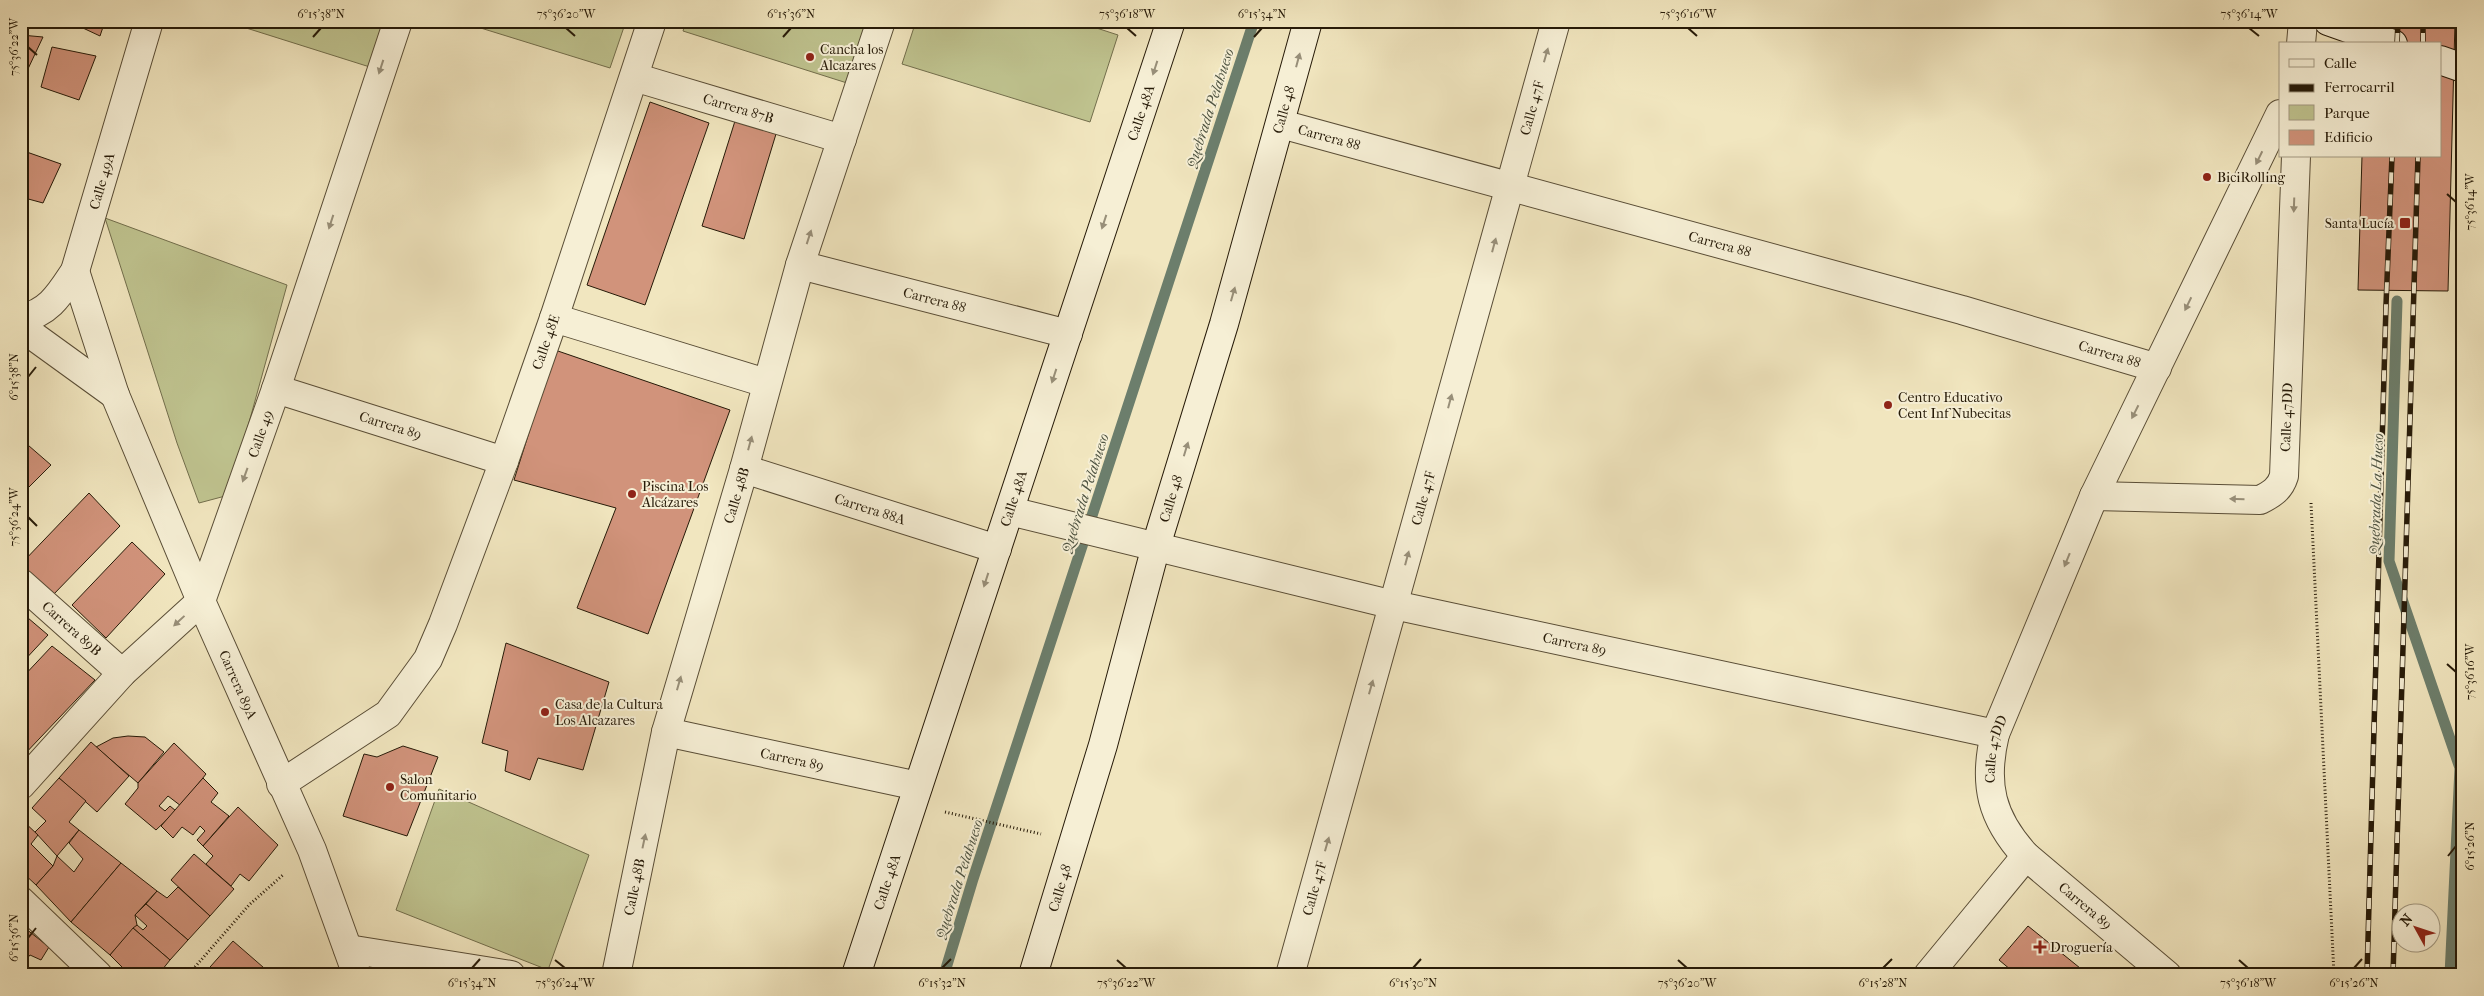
<svg xmlns="http://www.w3.org/2000/svg" width="2484" height="996" font-family="'IM FELL French Canon',serif">
<style>
.green{fill:#bfc38f;stroke:#726e4c}
.lines{fill:none;stroke-linecap:round;stroke-linejoin:round}
.stream{stroke:#6c7e6c;stroke-width:11}
.building{fill:#d1937b;stroke:#261a08}
.street-casing{stroke:#594d36;stroke-width:30}
.secondary-casing{stroke:#261a08;stroke-width:30}
.path{stroke:#261a08;stroke-width:3;stroke-dasharray:1 2.5;stroke-linecap:butt}
.street{stroke:#f6efd5;stroke-width:28}
.secondary{stroke:#f6efd5;stroke-width:28}
.rail-casing{stroke:#261a08;stroke-width:5.5}
.rail{stroke:#f6efd5;stroke-width:4;stroke-dasharray:11;stroke-linecap:butt}
.oneway{fill:#988f79}
.ticks{fill:none;stroke:#261a08;stroke-width:2}
.poi-dot{fill:#8f2418;stroke:#f6efd5;stroke-width:2}
.labels{text-anchor:middle;dominant-baseline:central;stroke-width:4;stroke-linejoin:round;paint-order:stroke}
.poi-label{font-size:14px;fill:#261a08;stroke:#f6efd5;text-anchor:start}
.street-label{font-size:14px;fill:#261a08;stroke:#f6efd5}
.water-label{font-size:15px;font-style:italic;fill:#4f5442;stroke:#f6efd5}
.neatline{fill:none;stroke:#261a08;stroke-width:2}
.ticks-label{font-size:12px;text-anchor:middle;fill:#261a08}
</style>
<rect width="100%" height="100%" fill="#f1e6bf"/>
<filter id="stains"><feTurbulence type="fractalNoise" baseFrequency=".004" numOctaves="4"/><feColorMatrix values="0 0 0 0 .2 0 0 0 0 .09 0 0 0 0 .02 0 0 0 .5 -.17"/></filter>
<radialGradient id="worn" r=".72"><stop offset=".6" stop-color="#630" stop-opacity="0"/><stop offset="1" stop-color="#630" stop-opacity=".3"/></radialGradient>
<!-- green -->
<g class="green">
<path d="M224,21H387L373,68Z"/>
<path d="M458,21H626L610,68Z"/>
<path d="M686,21H868L847,83L683,31Z"/>
<path d="M916,21H1075L1118,35L1090,122L902,64Z"/>
<path d="M105,218L287,285L229,495L199,503L177,443Z"/>
<path d="M439,789L589,855L548,970L396,910Z"/>
</g>
<g class="lines">
<!-- stream -->
<g class="stream">
<path d="M2397,301L2389,561L2460,768L2450,975"/>
<path d="M944,975L973,879L1254,21"/>
</g>
</g>
<!-- building -->
<g class="building">
<path d="M68,21H105L100,36Z"/>
<path d="M2365,21H2455L2448,291L2358,290L2362,156H2440V44H2365Z"/>
<path d="M21,35L43,37L27,71L21,70Z"/>
<path d="M52,47L96,56L79,100L41,87Z"/>
<path d="M650,102L709,123L645,305L587,285Z"/>
<path d="M735,121L776,134L744,239L702,226Z"/>
<path d="M21,150L61,164L43,203L21,197Z"/>
<path d="M555,350L730,410L648,634L577,608L616,508L514,480Z"/>
<path d="M21,439L51,465L21,495Z"/>
<path d="M89,493L120,526L51,597L21,567V564Z"/>
<path d="M132,542L165,574L106,638L72,605Z"/>
<path d="M21,612L48,635L21,664Z"/>
<path d="M506,643L609,682L583,770L538,758L530,780L505,771L508,751L482,743Z"/>
<path d="M52,646L95,680L21,758V679Z"/>
<path d="M128,736L145,737L164,752L138,783L96,747L113,738Z"/>
<path d="M91,742L129,776L97,812L59,778Z"/>
<path d="M174,743L206,774L181,806L168,796L159,806L165,811L170,806L176,811L156,830L125,804L138,788V783Z"/>
<path d="M403,746L438,757L407,836L343,816L364,754L377,757Z"/>
<path d="M59,778L86,801L69,822L79,830L57,856L35,832L46,821L32,808Z"/>
<path d="M203,778L218,793L211,802L229,816L203,846L197,840L205,831L200,826L193,835L182,827L173,838L161,826Z"/>
<path d="M238,807L278,845L249,881L240,874L231,886L206,864L213,856L203,846Z"/>
<path d="M21,819L38,835L31,844L53,866L36,885L21,871Z"/>
<path d="M79,830L121,863L71,922L36,885L53,866L57,856L74,872L83,859L69,843Z"/>
<path d="M194,854L234,889L210,916L171,880Z"/>
<path d="M121,863L157,891L135,915L137,925L110,955L71,922Z"/>
<path d="M178,887L210,916L188,940L146,904L157,891L167,898Z"/>
<path d="M146,904L188,940L170,960L133,928L137,925L143,930L147,926L135,915Z"/>
<path d="M21,925L49,947L41,960L30,955L21,966L26,971L23,975H21Z"/>
<path d="M2028,926L2080,968L2075,975H2017L1999,960Z"/>
<path d="M133,928L170,960L158,975H130L110,955Z"/>
<path d="M233,941L271,974L203,975Z"/>
</g>
<g class="lines">
<defs>
<g id="street">
<path d="M2301,44L2303,21"/>
<path id="s1" d="M634,77L842,139"/>
<path id="s2" d="M1281,124L1962,310L2157,368"/>
<path id="s3" d="M800,265L1068,334"/>
<path id="s4" d="M75,271L115,395L201,601L312,850L357,975"/>
<path id="s5" d="M21,318C49,314 61,292 75,271L149,21"/>
<path d="M554,318L766,383"/>
<path d="M21,327L115,395"/>
<path id="s6" d="M276,389L504,461"/>
<path id="s7" d="M744,469L997,549"/>
<path id="s8" d="M2094,496L2260,500C2272,494 2280,489 2284,476L2296,156"/>
<path id="s9" d="M1010,511L1394,605L1995,734"/>
<path id="s10" d="M21,583L122,673"/>
<path id="s11" d="M666,732L918,786"/>
<path id="s12" d="M281,784L388,714L428,659L443,624L504,461L554,318L652,21"/>
<path id="s13" d="M21,785L122,673L201,601L276,389L398,21"/>
<path d="M21,901L98,975"/>
<path d="M348,949L511,975"/>
<path id="s14" d="M616,975L666,732L744,469L800,265L881,21"/>
<path id="s15" d="M1290,975L1556,21"/>
<path d="M1928,975L2026,856"/>
<path id="s16" d="M2167,975L2026,856C1991,818 1983,784 1995,734L2094,496L2280,114"/>
</g>
<g id="secondary">
<path d="M2328,21L2393,44"/>
<path d="M2440,60L2463,68"/>
<path id="s17" d="M856,975L1171,21"/>
<path id="s18" d="M1033,975L1103,745L1156,546L1224,324L1308,21"/>
</g>
</defs>
<!-- street casing -->
<use href="#street" class="street-casing"/>
<!-- secondary casing -->
<use href="#secondary" class="secondary-casing"/>
<!-- path -->
<g class="path">
<path d="M2311,503L2334,975"/>
<path d="M945,812L1041,834"/>
<path d="M188,975L249,905L284,874"/>
</g>
<!-- street -->
<use href="#street" class="street"/>
<!-- secondary -->
<use href="#secondary" class="secondary"/>
<defs>
<g id="rail">
<path d="M2397,44L2398,21"/>
<path d="M2423,44V21"/>
<path d="M2367,975L2386,305L2392,156"/>
<path d="M2393,975L2418,156"/>
</g>
</defs>
<!-- rail casing -->
<use href="#rail" class="rail-casing"/>
<!-- rail -->
<use href="#rail" class="rail"/>
</g>
<!-- one-way arrows -->
<defs><path id="oneway-solid" d="M-6-.8H1V-3.2L6.5 0L1 3.2V.8H-6Z" transform="scale(1.25)"/></defs>
<g class="oneway">
<use href="#oneway-solid" transform="translate(1546 55) rotate(-74)"/>
<use href="#oneway-solid" transform="translate(1298 60) rotate(-75)"/>
<use href="#oneway-solid" transform="translate(381 67) rotate(108)"/>
<use href="#oneway-solid" transform="translate(1155 68) rotate(108)"/>
<use href="#oneway-solid" transform="translate(2259 158) rotate(116)"/>
<use href="#oneway-solid" transform="translate(2294 205) rotate(92)"/>
<use href="#oneway-solid" transform="translate(331 222) rotate(108)"/>
<use href="#oneway-solid" transform="translate(1104 222) rotate(108)"/>
<use href="#oneway-solid" transform="translate(809 237) rotate(-72)"/>
<use href="#oneway-solid" transform="translate(1494 245) rotate(-75)"/>
<use href="#oneway-solid" transform="translate(1233 294) rotate(-74)"/>
<use href="#oneway-solid" transform="translate(2188 304) rotate(116)"/>
<use href="#oneway-solid" transform="translate(1054 376) rotate(108)"/>
<use href="#oneway-solid" transform="translate(1450 401) rotate(-75)"/>
<use href="#oneway-solid" transform="translate(2135 412) rotate(117)"/>
<use href="#oneway-solid" transform="translate(750 443) rotate(-75)"/>
<use href="#oneway-solid" transform="translate(1186 449) rotate(-73)"/>
<use href="#oneway-solid" transform="translate(245 475) rotate(110)"/>
<use href="#oneway-solid" transform="translate(2237 499) rotate(-179)"/>
<use href="#oneway-solid" transform="translate(1407 558) rotate(-75)"/>
<use href="#oneway-solid" transform="translate(2067 560) rotate(112)"/>
<use href="#oneway-solid" transform="translate(986 580) rotate(108)"/>
<use href="#oneway-solid" transform="translate(179 621) rotate(137)"/>
<use href="#oneway-solid" transform="translate(679 683) rotate(-74)"/>
<use href="#oneway-solid" transform="translate(1371 687) rotate(-74)"/>
<use href="#oneway-solid" transform="translate(644 841) rotate(-78)"/>
<use href="#oneway-solid" transform="translate(1327 844) rotate(-74)"/>
</g>
<!-- ticks -->
<path class="ticks" d="M566,28L575,36M1127,28L1136,36M1688,28L1697,36M2249,28L2259,36M313,37L321,28M783,37L791,28M1254,37L1262,28M28,47L37,55M2447,194L2456,202M28,377L36,367M28,517L37,526M2447,664L2456,672M2448,856L2456,846M28,938L36,928M555,960L565,968M1117,960L1126,968M1678,960L1687,968M2239,960L2248,968M472,968L480,959M942,968L951,959M1413,968L1421,959M1883,968L1892,959M2354,968L2362,959"/>
<!-- markers -->
<g class="poi-dot">
<circle cx="810" cy="57" r="5"/>
<circle cx="2207" cy="177" r="5"/>
<rect x="2399" y="217" width="12" height="12" rx="2.5"/>
<circle cx="1888" cy="405" r="5"/>
<circle cx="632" cy="494" r="5"/>
<circle cx="545" cy="712" r="5"/>
<circle cx="390" cy="787" r="5"/>
<path d="M2037.5 939.5h5v5h5v5h-5v5h-5v-5h-5v-5h5z"/>
</g>
<g class="labels">
<!-- poi labels -->
<g class="poi-label">
<text x="820" y="49">Cancha los<tspan x="820" dy="16">Alcazares</tspan></text>
<text x="2217" y="177">BiciRolling</text>
<text x="2394" y="223" text-anchor="end">Santa Lucía</text>
<text x="1898" y="397">Centro Educativo<tspan x="1898" dy="16">Cent Inf Nubecitas</tspan></text>
<text x="642" y="486">Piscina Los<tspan x="642" dy="16">Alcázares</tspan></text>
<text x="555" y="704">Casa de la Cultura<tspan x="555" dy="16">Los Alcazares</tspan></text>
<text x="400" y="779">Salon<tspan x="400" dy="16">Comunitario</tspan></text>
<text x="2050" y="947">Droguería</text>
</g>
<!-- street labels -->
<g class="street-label">
<text stroke="none"><textPath href="#s1" startOffset="109">Carrera 87B</textPath></text>
<text stroke="none"><textPath href="#s15" startOffset="900">Calle 47F</textPath></text>
<text stroke="none"><textPath href="#s18" startOffset="901">Calle 48</textPath></text>
<text stroke="none"><textPath href="#s17" startOffset="908">Calle 48A</textPath></text>
<text stroke="none"><textPath href="#s2" startOffset="50">Carrera 88</textPath></text>
<text stroke="none"><textPath href="#s5" startOffset="168">Calle 49A</textPath></text>
<text stroke="none"><textPath href="#s2" startOffset="455">Carrera 88</textPath></text>
<text stroke="none"><textPath href="#s3" startOffset="139">Carrera 88</textPath></text>
<text stroke="none"><textPath href="#s12" startOffset="534">Calle 48E</textPath></text>
<text stroke="none"><textPath href="#s2" startOffset="860">Carrera 88</textPath></text>
<text stroke="none"><textPath href="#s8" startOffset="260">Calle 47DD</textPath></text>
<text stroke="none"><textPath href="#s6" startOffset="120">Carrera 89</textPath></text>
<text stroke="none"><textPath href="#s13" startOffset="435">Calle 49</textPath></text>
<text stroke="none"><textPath href="#s14" startOffset="495">Calle 48B</textPath></text>
<text stroke="none"><textPath href="#s17" startOffset="502">Calle 48A</textPath></text>
<text stroke="none"><textPath href="#s18" startOffset="496">Calle 48</textPath></text>
<text stroke="none"><textPath href="#s15" startOffset="495">Calle 47F</textPath></text>
<text stroke="none"><textPath href="#s7" startOffset="132">Carrera 88A</textPath></text>
<text stroke="none"><textPath href="#s10" startOffset="68">Carrera 89B</textPath></text>
<text stroke="none"><textPath href="#s9" startOffset="580">Carrera 89</textPath></text>
<text stroke="none"><textPath href="#s4" startOffset="445">Carrera 89A</textPath></text>
<text stroke="none"><textPath href="#s16" startOffset="302">Calle 47DD</textPath></text>
<text stroke="none"><textPath href="#s11" startOffset="129">Carrera 89</textPath></text>
<text stroke="none"><textPath href="#s17" startOffset="98">Calle 48A</textPath></text>
<text stroke="none"><textPath href="#s14" startOffset="90">Calle 48B</textPath></text>
<text stroke="none"><textPath href="#s18" startOffset="91">Calle 48</textPath></text>
<text stroke="none"><textPath href="#s15" startOffset="90">Calle 47F</textPath></text>
<text transform="translate(2085 906) rotate(40)">Carrera 89</text>
</g>
<!-- water labels -->
<g class="water-label">
<text transform="translate(1210 108) rotate(-72)">Quebrada Pelahueso</text>
<text transform="translate(1085 493) rotate(-72)">Quebrada Pelahueso</text>
<text transform="translate(2376 494) rotate(-88)">Quebrada La Hueso</text>
<text transform="translate(959 879) rotate(-72)">Quebrada Pelahueso</text>
</g>
</g>
<!-- margin -->
<rect width="2484" height="996" fill="none" stroke="#f1e6bf" stroke-width="55"/>
<!-- legend -->
<rect x="2279" y="42" width="162" height="115" fill="#f6efd5" stroke="#a39a83"/>
<rect x="2289" y="59" width="25" height="8" fill="#f6efd5" stroke="#a39a83"/>
<text x="2324" y="68" font-size="15" fill="#261a08">Calle</text>
<rect x="2289" y="84" width="25" height="8" fill="#261a08" stroke="#a39a83"/>
<text x="2324" y="92" font-size="15" fill="#261a08">Ferrocarril</text>
<rect x="2289" y="105" width="25" height="15" fill="#bfc38f" stroke="#a39a83"/>
<text x="2324" y="118" font-size="15" fill="#261a08">Parque</text>
<rect x="2289" y="130" width="25" height="15" fill="#d1937b" stroke="#a39a83"/>
<text x="2324" y="142" font-size="15" fill="#261a08">Edificio</text>
<!-- north arrow -->
<g transform="translate(2416 928) rotate(310)"><circle r="24" fill="#f6efd5" stroke="#a39a83"/>
<path d="M0-4L9 19L0 12L-9 19Z" fill="#8f2418"/>
<text y="-8" font-size="14" font-weight="bold" text-anchor="middle" fill="#261a08">N</text>
</g>
<rect x="28" y="28" width="2428" height="940" class="neatline"/>
<g class="ticks-label">
<text x="321" y="18">6°15'38"N</text>
<text x="566" y="18">75°36'20"W</text>
<text x="791" y="18">6°15'36"N</text>
<text x="1127" y="18">75°36'18"W</text>
<text x="1262" y="18">6°15'34"N</text>
<text x="1688" y="18">75°36'16"W</text>
<text x="2249" y="18">75°36'14"W</text>
<text transform="translate(14 47) rotate(-90)" y="4">75°36'22"W</text>
<text transform="translate(2470 202) rotate(-90)" y="4">75°36'14"W</text>
<text transform="translate(14 377) rotate(-90)" y="4">6°15'38"N</text>
<text transform="translate(14 517) rotate(-90)" y="4">75°36'24"W</text>
<text transform="translate(2470 672) rotate(-90)" y="4">75°36'16"W</text>
<text transform="translate(2470 846) rotate(-90)" y="4">6°15'26"N</text>
<text transform="translate(14 938) rotate(-90)" y="4">6°15'36"N</text>
<text x="472" y="987">6°15'34"N</text>
<text x="565" y="987">75°36'24"W</text>
<text x="942" y="987">6°15'32"N</text>
<text x="1126" y="987">75°36'22"W</text>
<text x="1413" y="987">6°15'30"N</text>
<text x="1687" y="987">75°36'20"W</text>
<text x="1883" y="987">6°15'28"N</text>
<text x="2248" y="987">75°36'18"W</text>
<text x="2354" y="987">6°15'26"N</text>
</g>
<rect width="100%" height="100%" filter="url(#stains)"/>
<rect width="100%" height="100%" fill="url(#worn)"/>
</svg>
